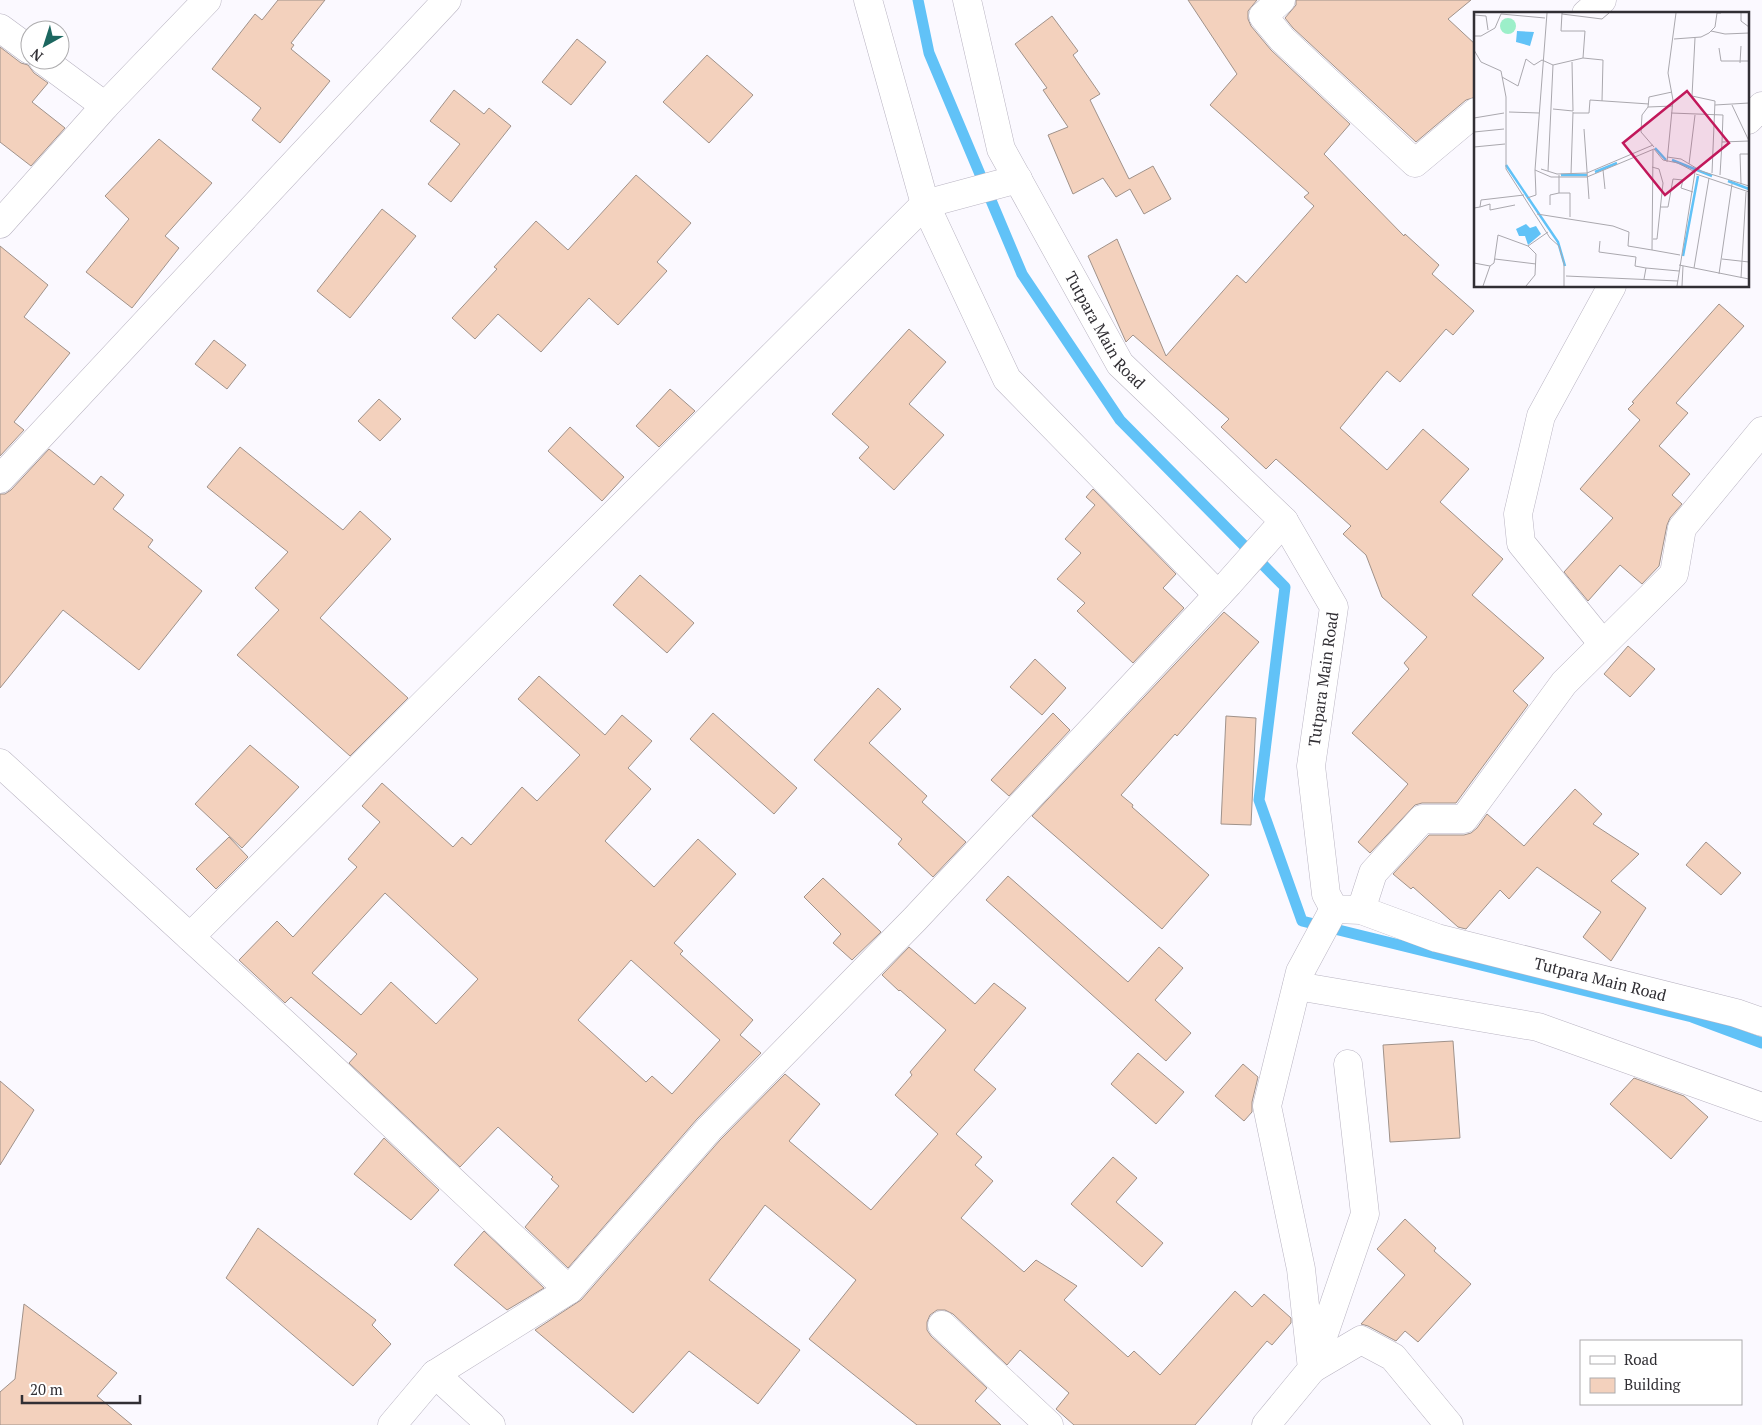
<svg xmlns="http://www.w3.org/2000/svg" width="1762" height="1425" font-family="'PT Serif',serif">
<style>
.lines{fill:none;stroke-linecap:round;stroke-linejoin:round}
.stream{stroke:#61c2f7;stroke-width:11}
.building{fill:#f3d1bd;stroke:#a0928a;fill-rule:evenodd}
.minor-casing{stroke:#b9b4c2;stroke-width:29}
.minor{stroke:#fff;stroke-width:28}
.labels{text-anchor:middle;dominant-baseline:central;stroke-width:4;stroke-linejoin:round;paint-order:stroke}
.street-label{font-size:16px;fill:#312f34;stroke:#fff}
.inset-river{fill:none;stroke:#61c2f7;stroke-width:2.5}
.inset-road{fill:none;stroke:#aaa8ae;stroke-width:1}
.view{fill:#c2185b;fill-opacity:0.15;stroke:#c2185b;stroke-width:2.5}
.inset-edge{fill:none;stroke:#312f34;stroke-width:2.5}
</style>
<rect width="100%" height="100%" fill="#fbf9ff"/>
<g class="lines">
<!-- stream -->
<path class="stream" d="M918,0L929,53L1022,274L1120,420L1285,587L1259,800L1302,921L1692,1017L1762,1043"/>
</g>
<!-- building -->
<g class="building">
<path d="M278,0H325L291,43L294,45L291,49L330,81L280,143L252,120L261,108L212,69L255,14L262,20Z"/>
<path d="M1188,0H1257L1248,11V19L1251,26L1271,50L1350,124L1324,154L1404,236L1405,234L1439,265L1432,274L1474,311L1453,335L1446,329L1400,382L1387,371L1340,428L1387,470L1423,429L1469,469L1440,502L1503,559L1472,595L1544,658L1513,691L1528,705L1456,803H1422L1415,805L1370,853L1358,842L1408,784L1352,733L1409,669L1404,663L1427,637L1382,597L1366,555L1343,534L1351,526L1276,459L1266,469L1221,427L1229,419L1133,335L1126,342L1088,256L1117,239L1166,356L1237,275L1246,283L1314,206L1304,197L1309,193L1210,105L1237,74Z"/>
<path d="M1296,0H1471L1448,19L1476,45V97L1466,100L1416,142L1293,28L1285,18L1296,5Z"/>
<path d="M1052,16L1078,51L1073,55L1100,94L1090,100L1129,179L1153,166L1171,199L1144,214L1130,189L1116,197L1103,178L1073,194L1048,135L1068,127L1043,90L1047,88L1015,44Z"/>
<path d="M577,39L606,62L571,105L542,82Z"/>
<path d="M0,47L21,63L28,65L34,73L48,83L32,102L65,128L31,166L0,142Z"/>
<path d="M707,55L753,95L709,143L663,102Z"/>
<path d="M454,90L484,114L489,108L511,126L451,202L428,184L460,144L430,121Z"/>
<path d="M159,139L212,183L165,236L179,248L132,308L86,272L129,219L105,196Z"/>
<path d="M636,175L691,223L657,262L667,271L618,325L589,298L541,352L498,314L475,339L452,318L497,269L494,267L536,221L568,250Z"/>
<path d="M382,209L416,236L350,318L317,291Z"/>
<path d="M0,246L48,285L24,317L70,353L14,422L24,430L0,456Z"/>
<path d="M1719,304L1744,326L1676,403L1688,413L1659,446L1690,474L1672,495L1682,504L1670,518L1667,525L1659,566L1642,584L1620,565L1588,601L1564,572L1613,518L1580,489L1640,420L1628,409L1634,403L1632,402Z"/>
<path d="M909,329L946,362L909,404L944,435L894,490L859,458L869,447L832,414Z"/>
<path d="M214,340L246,365L227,389L195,364Z"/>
<path d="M670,389L695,411L659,447L636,426Z"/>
<path d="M379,399L401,419L380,441L358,421Z"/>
<path d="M570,427L624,477L602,501L548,451Z"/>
<path d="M240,447L343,530L360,511L391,539L320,618L408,698L350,756L237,655L279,610L255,588L288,552L207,487Z"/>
<path d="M49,449L94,485L101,476L124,495L113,509L153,540L148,547L202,591L139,670L63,610L0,688V494H5L11,490Z"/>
<path d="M1093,489L1176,574L1163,588L1184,608L1133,663L1077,611L1085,603L1057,579L1081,553L1065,539L1095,505L1086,497Z"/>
<path d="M640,575L694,623L667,653L613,605Z"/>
<path d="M1224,612L1259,642L1177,736L1175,734L1121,795L1133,805L1132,807L1209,875L1162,929L1032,816Z"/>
<path d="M1628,646L1655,669L1630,697L1604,674Z"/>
<path d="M1035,659L1066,688L1042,715L1010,687Z"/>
<path d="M539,676L605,735L622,715L652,741L628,768L651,789L605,841L654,887L698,839L736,874L674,943L683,951L680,954L753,1020L740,1035L761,1053L697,1119L568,1268L525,1227L559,1186L551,1179L553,1177L498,1127L460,1167L349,1063L357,1054L291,997L285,1003L239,960L277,921L293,937L357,867L348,859L380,822L362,806L382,783L453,847L462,837L471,845L522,787L537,801L580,755L518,699ZM385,893L478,979L436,1024L391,982L361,1015L312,973ZM631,960L720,1040L672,1094L652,1076L646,1082L578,1020Z"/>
<path d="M878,688L901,709L869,743L927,796L922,802L966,842L933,877L898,844L902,839L814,760Z"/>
<path d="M713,713L797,788L774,814L690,739Z"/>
<path d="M1053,713L1070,730L1009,796L991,780Z"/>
<path d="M1226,716L1256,718L1251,825L1221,824Z"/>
<path d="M250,745L299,787L242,848L195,804Z"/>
<path d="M1575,789L1602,814L1593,824L1639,854L1611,881L1646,908L1611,961L1583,937L1601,912L1537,867L1509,899L1500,890L1466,929L1458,927L1413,887L1411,889L1393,874L1429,835H1464L1471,833L1477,828L1487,814L1524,846Z"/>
<path d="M229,837L248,857L216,889L196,869Z"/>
<path d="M1706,842L1741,873L1721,895L1686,865Z"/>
<path d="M1008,876L1128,982L1159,947L1183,968L1155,1000L1191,1033L1166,1061L986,900Z"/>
<path d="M823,878L881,932L852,960L833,943L841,934L804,897Z"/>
<path d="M909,947L975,1004L994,983L1026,1008L974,1070L996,1089L956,1134L982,1157L975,1165L993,1181L961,1218L1024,1272L1036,1260L1077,1286L1064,1300L1128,1357L1134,1351L1160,1375L1235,1291L1252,1307L1264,1294L1291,1318V1323L1272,1345L1267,1341L1195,1425H1074L1056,1409L1069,1393L1020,1350L1007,1365L953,1314L945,1310H937L930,1315L927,1322V1330L931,1336L987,1388L975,1401L1001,1425H917L809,1339L856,1280L765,1205L709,1280L800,1350L758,1404L689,1351L633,1413L535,1330L581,1300L720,1140L785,1074L820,1104L789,1141L871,1210L938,1134L895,1095L912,1075L910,1072L946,1030L900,990L899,991L882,975Z"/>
<path d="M1453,1041L1460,1138L1390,1142L1383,1045Z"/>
<path d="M1138,1053L1184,1092L1156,1124L1111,1084Z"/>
<path d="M1243,1064L1258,1077L1252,1102V1112L1244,1121L1215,1096Z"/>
<path d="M1634,1078L1684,1096L1708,1117L1671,1159L1610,1104Z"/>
<path d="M0,1081L34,1110L0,1165Z"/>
<path d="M384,1138L439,1190L411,1220L354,1174Z"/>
<path d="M1113,1157L1137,1178L1116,1202L1163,1243L1142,1267L1071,1204Z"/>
<path d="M1405,1219L1436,1248L1434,1251L1471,1284L1418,1342L1405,1331L1396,1341L1368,1326L1361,1324L1405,1275L1377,1249Z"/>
<path d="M258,1228L376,1320L372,1325L391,1344L353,1386L226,1278Z"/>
<path d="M484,1231L544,1288L507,1310L454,1265Z"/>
<path d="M24,1304L117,1373L97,1396L132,1425H0V1392L15,1379Z"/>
</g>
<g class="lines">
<defs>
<g id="minor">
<path d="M868,0L925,204L1007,379L1218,595"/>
<path id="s1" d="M967,0L1001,149L1120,364L1284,521L1334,607L1311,766L1326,894L1334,909L1361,910L1437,938L1736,1013L1762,1022"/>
<path d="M1281,0L1263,16L1282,39L1415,163L1476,112"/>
<path d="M1586,14L1602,0"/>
<path d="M0,28L30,50"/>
<path d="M105,106L207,0"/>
<path d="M1748,120L1762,106"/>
<path d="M0,224L105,106L43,60"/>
<path d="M0,479L447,0"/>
<path d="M1603,644L1521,543L1518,514L1541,416L1612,286"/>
<path d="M0,763L298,1036L569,1290"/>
<path d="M1361,910L1373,873L1422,819H1464L1564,683L1674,574L1682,528L1762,431"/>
<path d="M190,937L925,204L1018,179"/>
<path d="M1297,986L1538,1027L1762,1107"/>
<path d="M942,1325L1049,1425"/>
<path d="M1314,1363L1365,1214L1348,1064"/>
<path d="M1312,1369L1361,1340L1393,1357L1449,1425"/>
<path d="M435,1374L491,1425"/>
<path d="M392,1425L435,1374L569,1290L709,1129L915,919L1229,583L1284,521"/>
<path d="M1266,1425L1312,1369L1301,1269L1267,1106L1300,972L1334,909"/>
</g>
</defs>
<!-- minor casing -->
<use href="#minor" class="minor-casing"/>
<!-- minor -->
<use href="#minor" class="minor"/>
</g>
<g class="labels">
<!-- street labels -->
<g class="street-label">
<text stroke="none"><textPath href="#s1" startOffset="362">Tutpara Main Road</textPath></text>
<text transform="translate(1323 679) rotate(-82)">Tutpara Main Road</text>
<text stroke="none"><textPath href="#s1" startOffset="1308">Tutpara Main Road</textPath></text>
</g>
</g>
<!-- overview -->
<g transform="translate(1474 12)">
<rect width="275" height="275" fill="#fbf9ff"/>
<path d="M26 14a8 8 0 1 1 16 0a8 8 0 1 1-16 0Z" fill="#9cefc9"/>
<path d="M43,19L60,20L56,34L42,30ZM52,212L56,216L62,214L67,222L54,233L51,224H45L42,217Z" fill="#61c2f7"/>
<path class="inset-river" d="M181,136L192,148M198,148L238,164M32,153L84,230L91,254M121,160L143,151M87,163H113M254,169L275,177M209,244L224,164"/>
<path class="inset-road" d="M73,1L61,158L77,165H113L180,137L189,148L204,151L221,160L203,274M267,1V9L275,15M88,2L128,7L135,1M0,3L12,4L14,18M237,19L251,22L275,21M0,24H7L21,16L27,2L71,6M221,26L218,84L241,89L238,161M200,27L227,25L235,21L241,15L243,1H247M245,36L247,49H275M0,38L7,50L27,59L32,85V157L76,226L85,234L90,252V274M109,46L129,48L128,89M266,51L267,34M28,65L44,74L52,47L60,53L68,48L79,53L109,46L111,19H87L88,1M241,93L275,91M258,93L275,129M174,95L199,94M79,97L99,99L98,50M35,100L65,101M99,101H115L116,88L175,92M197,101L249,103L248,130L275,129M0,106L30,101M110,117L115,187M0,120L30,117M0,135L31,132M180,135L167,120L168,103L174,95L175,85L198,80M179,138L178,238L206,243M193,145L207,147L227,159L275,174M193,150L199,88L194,61L202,1M215,152L221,103M178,155L185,157L189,171L183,227H179M67,157L83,162L113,161L179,133M129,158L131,177M74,159L79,53M97,162L99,100M222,162L275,180M246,163L248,130M267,172L266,142H275M85,181H96V205M53,186L62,183L61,158M76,193V183L85,181V163M6,195L16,192V198L41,193M187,195H194L199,167L209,168L207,176L219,180M0,196L6,195L7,188L50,183M63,202L139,214L155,220L154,234L178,238M126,229L125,240L162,245L161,254L172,256L170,267M21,247L62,252M248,247L275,250M0,251L16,254M205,253L275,267M172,256L205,259M220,256L235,166M245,262L258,172M92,264L204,269M267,266L272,180M9,274L16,254L20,251L24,223L54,234L74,220M52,274L61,263L62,242L54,234M208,274L209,254"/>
<path class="view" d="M213,79L255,131L191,183L149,131Z"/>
<rect width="275" height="275" class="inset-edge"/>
</g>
<!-- legend -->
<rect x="1580" y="1340" width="162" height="65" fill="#ffffff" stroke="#adacae"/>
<rect x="1590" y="1356" width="25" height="8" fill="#ffffff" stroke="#adacae"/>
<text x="1624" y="1365" font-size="15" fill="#312f34">Road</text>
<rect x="1590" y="1378" width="25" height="15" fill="#f3d1bd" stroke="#adacae"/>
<text x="1624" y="1390" font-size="15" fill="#312f34">Building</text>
<!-- north arrow -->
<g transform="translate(45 45) rotate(219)"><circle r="24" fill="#ffffff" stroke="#adacae"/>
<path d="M0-4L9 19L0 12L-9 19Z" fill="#1c6760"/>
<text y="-8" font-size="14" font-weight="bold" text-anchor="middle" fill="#312f34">N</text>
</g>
<!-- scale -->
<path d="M22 1395v8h118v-8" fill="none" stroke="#312f34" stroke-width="2.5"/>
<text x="30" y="1395" font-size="15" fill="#312f34" stroke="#ffffff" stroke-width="4" paint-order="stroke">20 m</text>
</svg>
